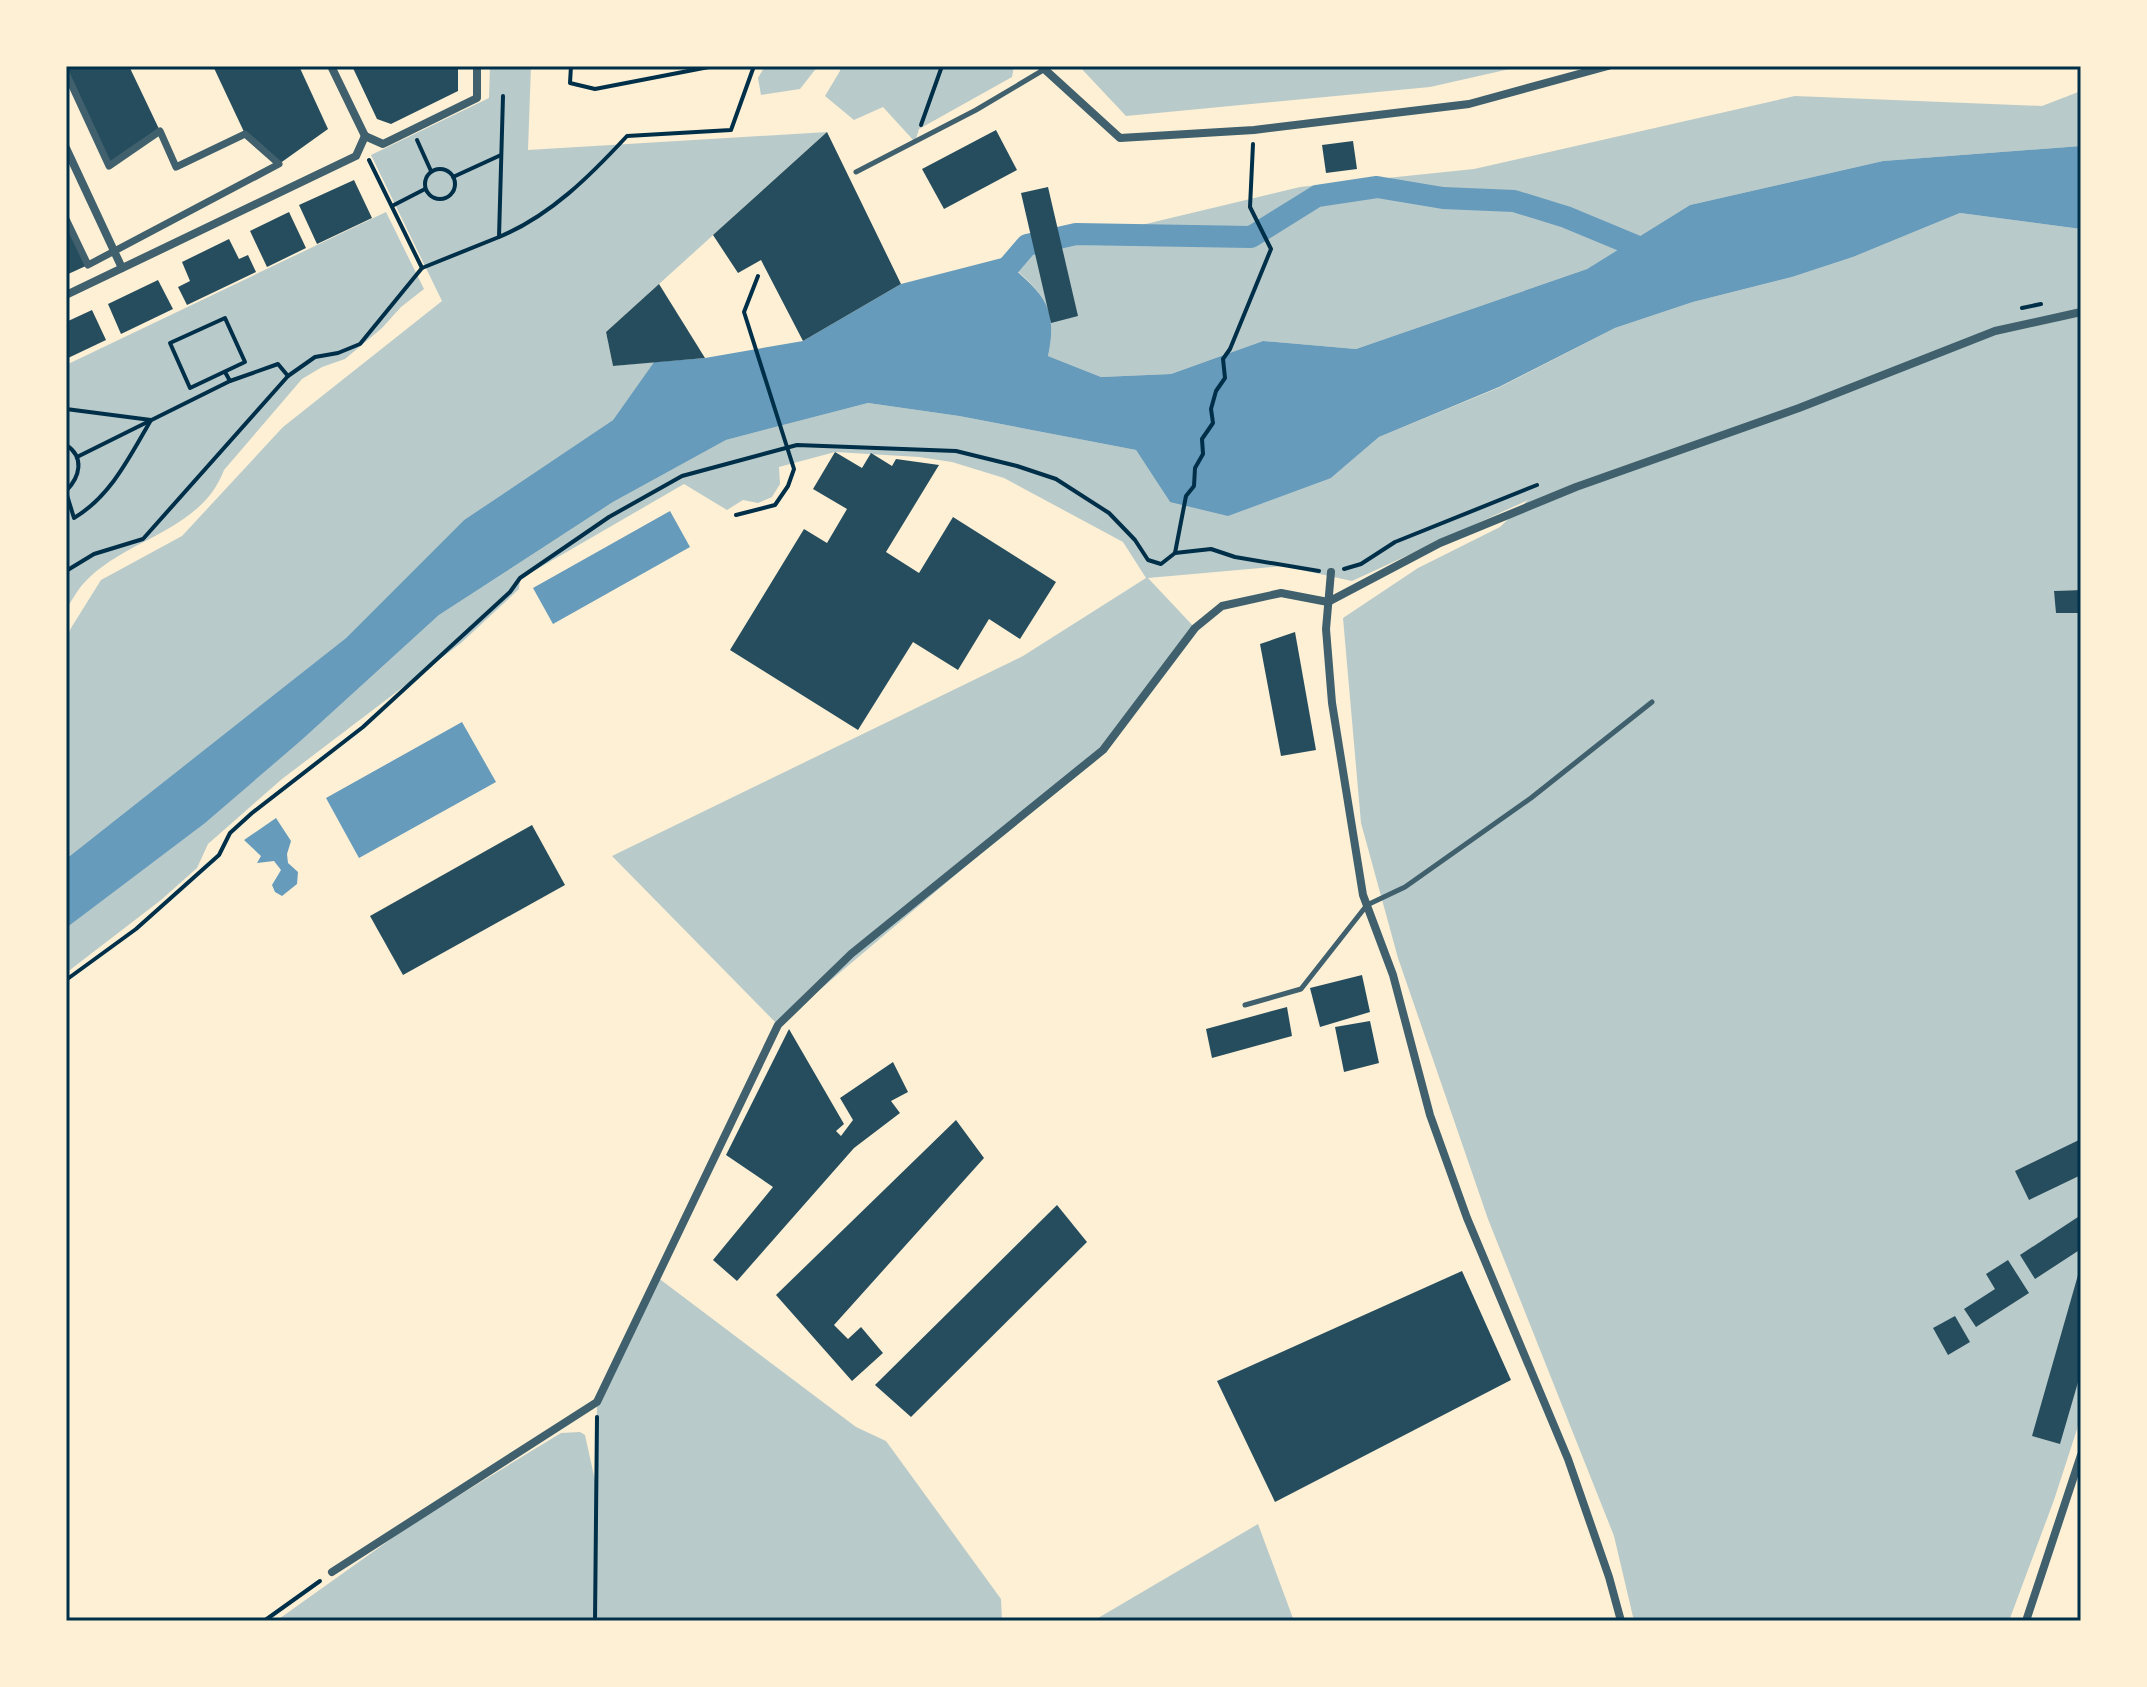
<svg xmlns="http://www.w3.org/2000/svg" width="2147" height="1687" font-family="Lora,serif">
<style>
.green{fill:#b9caca}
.water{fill:#669bbc}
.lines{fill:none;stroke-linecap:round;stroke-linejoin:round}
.canal{stroke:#669bbc;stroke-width:22}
.building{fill:#264d5e}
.path{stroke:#003049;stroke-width:4}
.service{stroke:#3f606c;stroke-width:5}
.pedestrian{stroke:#3f606c;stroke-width:7}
.minor{stroke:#3f606c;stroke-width:8}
.neatline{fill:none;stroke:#003049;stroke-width:3}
</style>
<rect width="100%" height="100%" fill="#fdf0d5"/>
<!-- green -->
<g class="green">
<path d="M490,66H531L528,150L827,132L606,332L613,366L654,362L613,420L464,520L346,638L66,859V640L71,628L101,580L182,536L283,427L442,301L371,155L489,98Z"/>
<path d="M765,66H818L800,89L761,95L758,78Z"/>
<path d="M840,66H1014L1012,77L919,129L915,142L883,107L854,120L825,96L840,71Z"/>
<path d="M1079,66H1523L1430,87L1126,116Z"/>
<path d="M2081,91V146L1883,161L1690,205L1587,269L1356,349L1263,341L1171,374L1101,377L1048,356C1060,303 1038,290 1003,258L1300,187L1474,169L1795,96L2042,106Z"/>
<path d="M386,212L424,289L401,307L382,328L345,359L322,367L302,379L224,470C201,532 125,538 84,583C77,590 72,601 66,609V365Z"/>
<path d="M1960,213L2081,229V590L2054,591L2057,613H2081V1417L2054,1500L2009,1621H1634L1614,1536L1488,1219L1398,958L1361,823L1343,618L1418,568L1500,527L1528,500L1352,581L1283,566L1148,578L1195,628L1103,750L778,1025L612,856L1023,656L1146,578L1123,542L1004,478L952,462L919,457L835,452L779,467L780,484L772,497L758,503L743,500L727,510L684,484L520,579L519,589L461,643L282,779L208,844L197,868L161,900L66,973V928L305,737L439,615L613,502L726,440L868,403L959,416L1136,450L1170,502L1331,478L1379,437L1498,388L1615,328L1693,302L1792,277L1853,257Z"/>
<path d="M657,1277L856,1427L886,1441L1001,1599L1002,1621H276L412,1524L561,1433L580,1432L585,1435L596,1485L597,1402Z"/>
<path d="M1258,1524L1294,1621H1093Z"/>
</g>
<!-- water -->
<g class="water">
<path d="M2081,146V229L1960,213L1853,257L1792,277L1693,302L1615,328L1499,387L1379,437L1331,478L1228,516L1170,502L1136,450L959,416L868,403L726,440L613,502L439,615L305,737L205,823L66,928V859L346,638L464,520L613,420L654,362L705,358L803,341L901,284L1002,258C1038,291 1060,302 1048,356L1101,377L1171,374L1263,341L1356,349L1587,269L1690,205L1883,161Z"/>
<path d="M670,511L690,547L553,624L533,588Z"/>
<path d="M462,722L496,782L359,858L326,798Z"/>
<path d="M276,818L291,841L287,854L288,863L298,872L297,884L282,896L275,892L272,885L281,870L274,861L257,863L261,856L244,840Z"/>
</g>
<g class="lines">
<!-- canal -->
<path class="canal" d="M990,288L1027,245L1076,234L1251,237L1317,196L1377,187L1443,198L1514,201L1566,217L1655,254"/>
</g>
<!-- building -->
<g class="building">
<path d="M66,66H129L160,131L109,166L66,73Z"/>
<path d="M213,66H299L328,129L279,164L245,134Z"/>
<path d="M352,66H458V91L391,124L377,119Z"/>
<path d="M996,130L1017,170L944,209L922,169Z"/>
<path d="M827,132L901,284L803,341L761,260L738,273L713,235Z"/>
<path d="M1353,141L1357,169L1326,173L1322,145Z"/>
<path d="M354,180L372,218L317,244L299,205Z"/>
<path d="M1048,187L1078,316L1051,323L1021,193Z"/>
<path d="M289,212L306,248L267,267L250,231Z"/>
<path d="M66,219L88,265L66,275Z"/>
<path d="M229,239L239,259L248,255L256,272L187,305L178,287L190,281L182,262Z"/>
<path d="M158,280L173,309L121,334L108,304Z"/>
<path d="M659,284L705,358L613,366L606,332Z"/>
<path d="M92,310L106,340L66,359V322Z"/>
<path d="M835,452L862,468L871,453L892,466L896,459L939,465L886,552L919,573L953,517L1056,582L1020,639L989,619L958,670L913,642L858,730L730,650L804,529L827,543L847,509L813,489Z"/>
<path d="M2081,590V613H2056L2054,591Z"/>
<path d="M1295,632L1316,750L1281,756L1260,644Z"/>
<path d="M532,825L565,885L403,975L370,916Z"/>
<path d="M1362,975L1370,1012L1320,1027L1310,988Z"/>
<path d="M1287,1007L1292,1036L1212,1058L1206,1029Z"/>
<path d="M1370,1021L1379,1063L1344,1072L1335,1027Z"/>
<path d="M789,1029L844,1124L836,1131L841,1136L853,1120L840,1098L893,1062L908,1092L891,1101L900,1113L854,1148L737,1281L713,1260L773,1187L726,1155Z"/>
<path d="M956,1120L984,1158L834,1325L848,1339L861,1327L883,1353L852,1381L776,1295Z"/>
<path d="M2081,1139V1175L2029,1200L2015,1171Z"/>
<path d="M1057,1205L1087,1242L911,1417L875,1385Z"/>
<path d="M2081,1215V1249L2035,1279L2020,1255Z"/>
<path d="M2008,1260L2029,1293L1976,1327L1964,1309L1995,1289L1986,1274Z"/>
<path d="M2080,1268L2081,1372L2060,1444L2032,1436Z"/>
<path d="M1462,1271L1511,1380L1275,1502L1217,1381Z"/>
<path d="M1955,1316L1970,1342L1948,1355L1933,1328Z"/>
</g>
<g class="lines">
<!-- path -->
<g class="path">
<path d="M571,66L570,83L595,89L714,66"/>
<path d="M921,125L942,66"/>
<path d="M417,140L431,171"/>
<path d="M369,160L422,268"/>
<circle cx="440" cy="184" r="15"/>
<path d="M453,177L501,155"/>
<path d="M392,206L425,189"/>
<path d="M499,237C550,216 590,176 627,136L731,130L754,66"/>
<path d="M2022,308L2041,304"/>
<path d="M225,318L245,362L190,388L170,343Z"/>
<path d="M230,381L278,364L288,376"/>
<path d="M66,409L151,420C130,456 111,496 74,518L66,492"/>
<path d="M66,445C85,457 80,477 66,491"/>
<path d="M77,457L230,381L225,372"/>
<path d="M736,515L775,505L788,486L794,469L744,312L758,276"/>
<path d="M1175,553L1186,496L1194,486L1195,468L1203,454L1202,439L1213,423L1211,409L1216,391L1225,378L1223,359L1230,349L1271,249L1250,207L1253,144"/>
<path d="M1344,569L1361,564L1395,542L1537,485"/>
<path d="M66,571L94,554L143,539L288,376L315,357L338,353L360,344L422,268L499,237L503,96"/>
<path d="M66,980L136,929L219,855L230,833L252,813L363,727L510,592L520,578L609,517L682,476L797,445L956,451L1017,466L1056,479L1109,513L1135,540L1148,560L1161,564L1175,553L1211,549L1235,557L1319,571"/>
<path d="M264,1621L320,1581"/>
<path d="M595,1621L597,1417"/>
</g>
<!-- service -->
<g class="service">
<path d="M856,172L976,110L1045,69"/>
<path d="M1245,1005L1301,989L1367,905L1405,887L1531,798L1652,702"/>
</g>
<!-- pedestrian -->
<path class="pedestrian" d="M66,73L109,166L160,131L176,167L245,134L279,164L88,265L66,219"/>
<!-- minor -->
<g class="minor">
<path d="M331,66L365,136"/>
<path d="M1041,66L1120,138L1254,130L1469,104L1608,66"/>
<path d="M365,136L383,144L477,98V66"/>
<path d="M66,148L122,268"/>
<path d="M66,295L356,156L365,136"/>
<path d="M1331,572L1326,629L1332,703L1363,895L1393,975L1430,1115L1467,1218L1568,1459L1609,1577L1621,1621"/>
<path d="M1328,602L1440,543L1576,487L1799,408L1995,331L2081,312"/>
<path d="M332,1572L597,1402L778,1025L851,954L1103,750L1195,628L1222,606L1281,593L1328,602"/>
<path d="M2026,1621L2081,1455"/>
</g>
</g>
<!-- border -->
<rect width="2147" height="1687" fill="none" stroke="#fdf0d5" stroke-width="136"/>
<rect x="68" y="68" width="2011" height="1551" class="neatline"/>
</svg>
